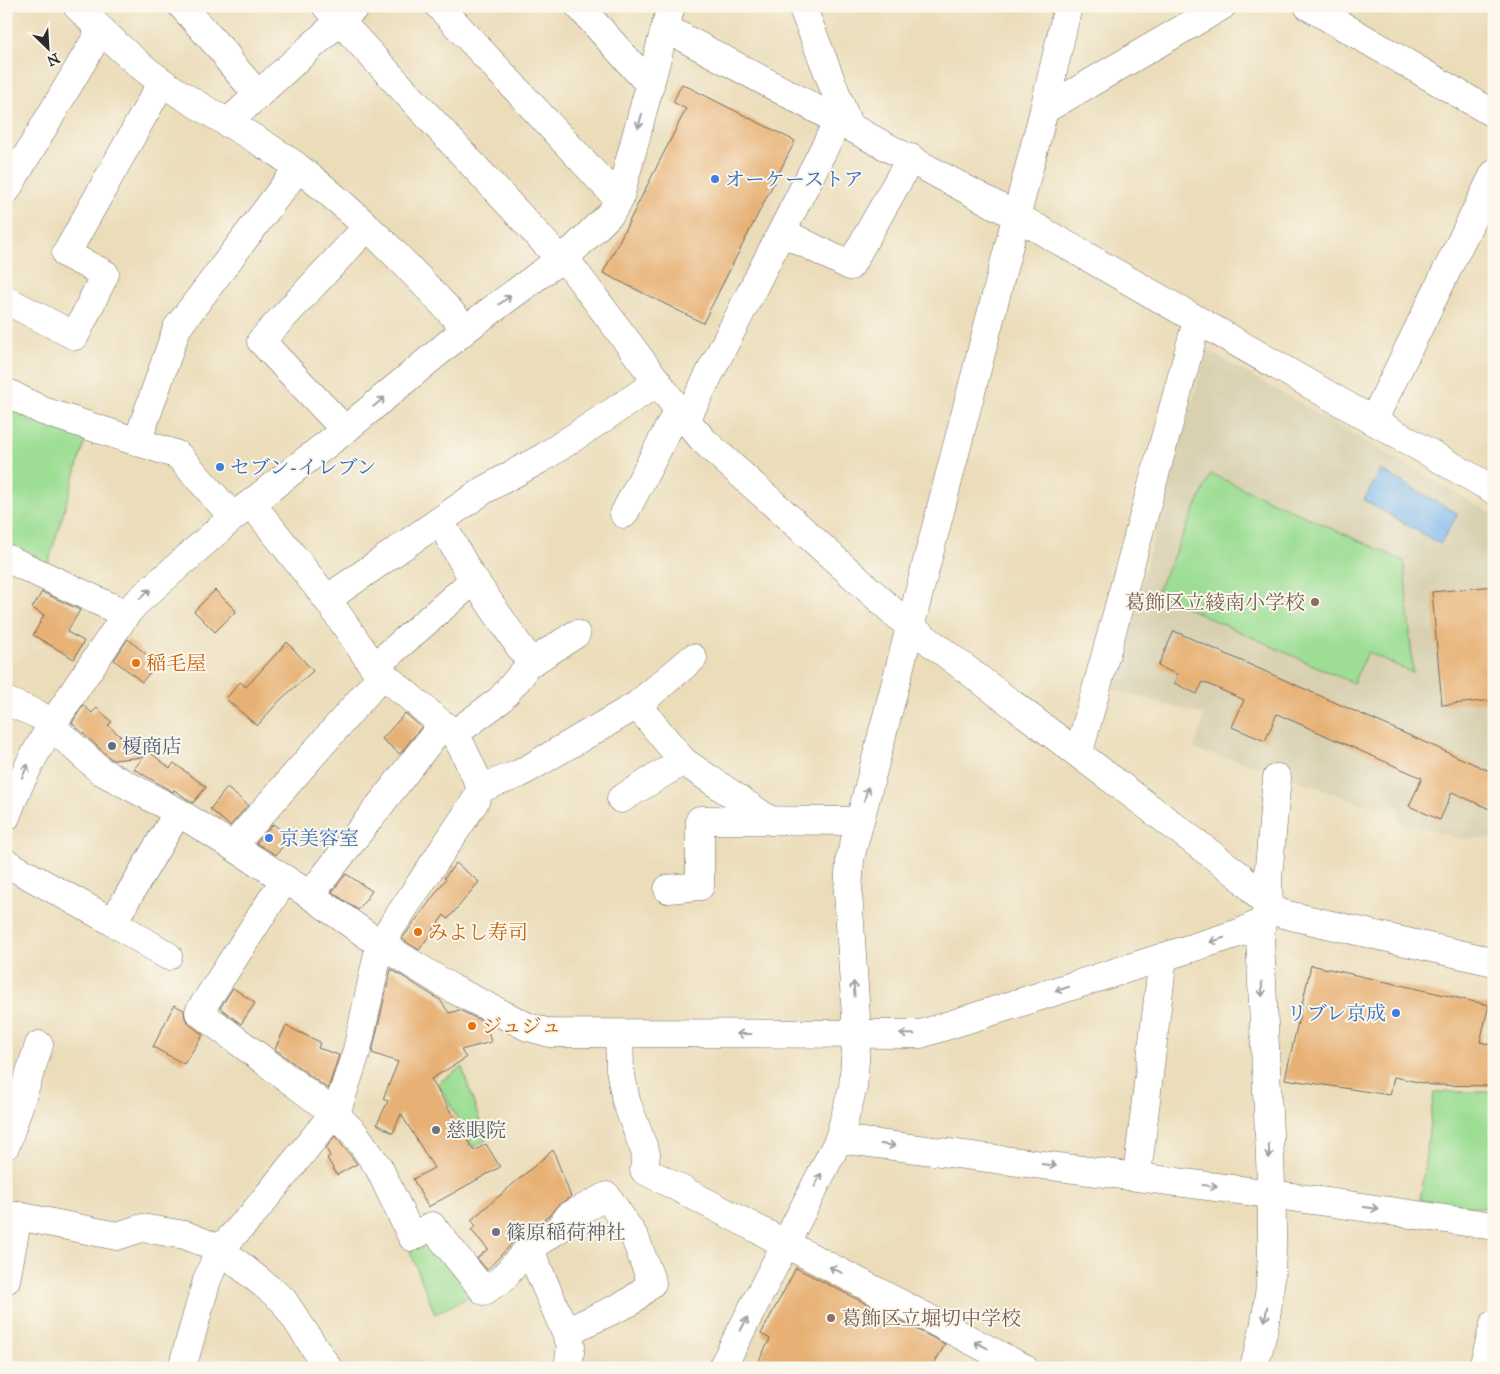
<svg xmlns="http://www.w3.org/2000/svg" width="1500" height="1374" font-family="'IM FELL Great Primer','Noto Serif JP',serif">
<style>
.built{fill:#d8d0b1}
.green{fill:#9dde94;stroke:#648460}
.water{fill:#7cb8ee;stroke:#54728c}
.building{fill:#e7b174}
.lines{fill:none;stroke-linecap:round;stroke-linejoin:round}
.minor-casing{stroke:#6e695d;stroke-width:29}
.minor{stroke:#fff;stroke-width:28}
.oneway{stroke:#a0a0a0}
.shop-dot{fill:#3f7fe0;stroke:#fbf7ec;stroke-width:2}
.education-dot{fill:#8d6e63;stroke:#fbf7ec;stroke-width:2}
.food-dot{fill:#e8710a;stroke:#fbf7ec;stroke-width:2}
.service-dot{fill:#5c6f8a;stroke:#fbf7ec;stroke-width:2}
.worship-dot{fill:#6b7280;stroke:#fbf7ec;stroke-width:2}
.labels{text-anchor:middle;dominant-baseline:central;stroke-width:4;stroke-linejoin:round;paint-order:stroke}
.shop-label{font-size:20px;fill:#366cbe;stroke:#fbf7ec;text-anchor:start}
.education-label{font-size:20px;fill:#785e54;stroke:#fbf7ec;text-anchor:end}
.food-label{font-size:20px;fill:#c56008;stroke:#fbf7ec;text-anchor:start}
.service-label{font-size:20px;fill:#4e5e75;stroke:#fbf7ec;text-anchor:start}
.worship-label{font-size:20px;fill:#5b616d;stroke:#fbf7ec;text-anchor:start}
</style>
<rect width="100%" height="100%" fill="#fbf7ec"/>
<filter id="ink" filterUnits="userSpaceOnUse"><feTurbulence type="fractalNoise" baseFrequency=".02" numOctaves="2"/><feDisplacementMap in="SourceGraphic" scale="10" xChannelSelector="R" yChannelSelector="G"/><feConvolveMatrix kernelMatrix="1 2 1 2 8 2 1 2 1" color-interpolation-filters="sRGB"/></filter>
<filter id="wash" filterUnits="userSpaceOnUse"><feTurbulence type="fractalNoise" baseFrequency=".0096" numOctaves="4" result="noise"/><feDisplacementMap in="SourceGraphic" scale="20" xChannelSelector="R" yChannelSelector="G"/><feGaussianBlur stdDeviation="1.12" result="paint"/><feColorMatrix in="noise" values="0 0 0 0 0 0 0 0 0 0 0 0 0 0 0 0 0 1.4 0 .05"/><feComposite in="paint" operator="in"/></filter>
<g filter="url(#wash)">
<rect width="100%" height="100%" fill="#ebddba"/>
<!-- built -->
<path class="built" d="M1207,350L1494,515V838L1461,839L1398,821L1399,807L1359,803L1267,768L1194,750L1204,715L1111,689Z"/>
<!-- green -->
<g class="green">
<path d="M6,402L87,435L47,567L6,547Z"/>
<path d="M1211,474L1404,561L1413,673L1368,652L1353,683L1156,594Z"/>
<path d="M462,1067L486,1140L473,1147L438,1083Z"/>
<path d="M1434,1092H1494L1492,1209L1420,1200Z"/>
<path d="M426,1243L431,1250L458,1264L480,1291L435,1314L410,1251Z"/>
</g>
<!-- water -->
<path class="water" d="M1381,470L1458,514L1440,544L1364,500Z"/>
<g id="blocks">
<!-- building -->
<g class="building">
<path d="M682,84L795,141L703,323L603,273L686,109L673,102Z"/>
<path d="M1494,586V700L1442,705L1432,592Z"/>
<path d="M215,590L236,611L215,632L194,611Z"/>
<path d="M42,592L80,610L67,632L84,641L74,659L33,635L44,615L32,608Z"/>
<path d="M1174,631L1494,773V811L1452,792L1440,820L1409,806L1422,778L1277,714L1265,741L1232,727L1244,700L1203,682L1197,694L1174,683L1178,675L1158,666Z"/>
<path d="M128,639L157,664L142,682L114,660Z"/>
<path d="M287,642L313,671L280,700L257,726L226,699L240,682L246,687Z"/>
<path d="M83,705L92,713L97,708L112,722L108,725L143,757L113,760L110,758L72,723Z"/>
<path d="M405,713L421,727L400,754L382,739Z"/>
<path d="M148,751L170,768L174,763L206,787L193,803L174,790L173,792L134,769Z"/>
<path d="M227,788L248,805L230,826L210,809Z"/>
<path d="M273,824L290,837L276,855L256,843Z"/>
<path d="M456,863L479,882L448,919L444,915L419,950L402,939L446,879L444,878Z"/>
<path d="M346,874L372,891L358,910L332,892Z"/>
<path d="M1311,965L1489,1005L1480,1042L1494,1045V1086L1432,1085L1394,1077L1390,1095L1285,1079Z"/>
<path d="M391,969L440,1000L449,1013L459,1010L486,1023L491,1042L461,1050L466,1058L431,1079L474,1151L486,1144L500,1167L428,1207L413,1179L434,1168L401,1114L393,1133L377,1124L388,1101L383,1099L398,1062L372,1053Z"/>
<path d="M233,988L255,1003L241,1024L220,1008Z"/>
<path d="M174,1005L184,1010L185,1018L189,1024L203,1035L184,1064L153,1047Z"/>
<path d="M286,1026L320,1042L318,1048L339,1055L328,1089L275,1049Z"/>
<path d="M335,1136L357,1164L337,1175L327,1158L330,1156L326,1148Z"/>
<path d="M553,1150L571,1197L557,1206L549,1216L520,1235L487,1270L477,1258L488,1249L471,1230L476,1226L471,1220Z"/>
<path d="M796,1268L945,1344L932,1368H755L770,1339L761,1334Z"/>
</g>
</g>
</g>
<g filter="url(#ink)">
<use href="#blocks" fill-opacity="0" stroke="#6e695d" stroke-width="1"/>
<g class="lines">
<defs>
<g id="minor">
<path d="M77,6C104,33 131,60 162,82C206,113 257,136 300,169C361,216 414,272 466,329"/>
<path d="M182,6L227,56L228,60L258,95"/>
<path d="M326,6L560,259L572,268L686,420L704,441L909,626L1240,876L1269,907L1283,914L1494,962"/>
<path d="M439,6L619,200"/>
<path d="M579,6L650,85"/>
<path d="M802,6L848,124"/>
<path d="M1308,6L1494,114"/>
<path d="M665,28L1016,216L1494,490"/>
<path d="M1044,110L1222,6"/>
<path d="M227,123L356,6"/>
<path d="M6,191L101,30"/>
<path d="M782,232L850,266L911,158"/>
<path d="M6,300L75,336L105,274L66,254L162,82"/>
<path d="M6,392L43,411L178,455L233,517"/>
<path d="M686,420L839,119"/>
<path d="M1373,421L1494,174"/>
<path d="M345,430L261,341L367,227"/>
<path d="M138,440L177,328L298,168"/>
<path d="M624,514L678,410"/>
<path d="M440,521L468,571L528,659L534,661L576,634"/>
<path d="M6,558L126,614"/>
<path d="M327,599L484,490L544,457L658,382"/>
<path d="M374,667L474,580"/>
<path d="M6,701L39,715L52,724"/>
<path d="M637,705L683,761"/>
<path d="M51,726L101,771L178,812L310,895L380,944L453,989L528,1027L550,1033L921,1034L1242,932L1262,922"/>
<path d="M454,734L500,700L522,674"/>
<path d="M1079,752L1197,321"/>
<path d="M481,788L519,774L637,705L693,658"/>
<path d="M621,799L683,761L771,821"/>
<path d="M6,817C33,742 83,681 126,614L136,603L233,517L345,430L466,329L574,249L611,213L619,200L671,6"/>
<path d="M233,846L383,674"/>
<path d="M6,863L113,922L168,956"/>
<path d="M285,879L199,1012L334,1113L355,1134L379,1168L412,1237L432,1226L484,1291L502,1279L529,1248L571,1345L568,1368"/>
<path d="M668,889L700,886V820L858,821"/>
<path d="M310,895L443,724"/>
<path d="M113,922L178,812"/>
<path d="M619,1034L620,1069L626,1101L646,1154L644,1170L1024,1368"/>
<path d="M839,1139L1271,1194L1494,1226"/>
<path d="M6,1145L39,1045"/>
<path d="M1137,1176L1163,957"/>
<path d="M6,1217L18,1216L117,1236L142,1228L185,1235L220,1249L283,1300L328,1368"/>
<path d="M529,1248L560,1228L569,1216L607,1196L635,1238L652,1283L630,1302L566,1332"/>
<path d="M6,1280L18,1216"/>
<path d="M182,1368L207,1280L220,1249L252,1215L338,1108L357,1050L380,944L474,803L481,788L463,749L454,734L374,667L327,599L252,504"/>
<path d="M722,1368L839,1139L853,1087L857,1033L848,892L850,859L1044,110L1068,6"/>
<path d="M1253,1368C1279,1294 1272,1212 1269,1135C1266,1069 1263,1004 1260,938L1262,922L1269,907L1268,878L1277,778"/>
<path d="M1483,1368L1494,1324"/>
</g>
</defs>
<!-- minor casing -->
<use href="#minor" class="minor-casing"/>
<!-- minor -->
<use href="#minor" class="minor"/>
</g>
<!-- one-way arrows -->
<defs><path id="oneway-shaft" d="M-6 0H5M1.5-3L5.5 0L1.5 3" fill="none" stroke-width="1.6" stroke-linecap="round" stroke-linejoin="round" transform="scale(1.25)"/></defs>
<g class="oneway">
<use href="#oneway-shaft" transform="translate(640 121) rotate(105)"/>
<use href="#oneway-shaft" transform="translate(505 300) rotate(-37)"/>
<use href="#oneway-shaft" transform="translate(379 402) rotate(-40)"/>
<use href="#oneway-shaft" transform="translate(145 594) rotate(-42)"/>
<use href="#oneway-shaft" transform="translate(25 771) rotate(-65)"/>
<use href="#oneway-shaft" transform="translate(866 794) rotate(-75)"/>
<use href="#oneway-shaft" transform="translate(1217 940) rotate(162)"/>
<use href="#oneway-shaft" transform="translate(854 989) rotate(-94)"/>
<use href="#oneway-shaft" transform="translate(1062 989) rotate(162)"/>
<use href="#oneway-shaft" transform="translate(1262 989) rotate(88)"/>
<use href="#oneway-shaft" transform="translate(744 1034) rotate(-180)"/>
<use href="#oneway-shaft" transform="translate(907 1034) rotate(-179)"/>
<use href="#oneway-shaft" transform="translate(888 1145) rotate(7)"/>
<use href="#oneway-shaft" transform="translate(1269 1151) rotate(88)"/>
<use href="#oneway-shaft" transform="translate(1049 1165) rotate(7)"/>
<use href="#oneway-shaft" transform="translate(818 1180) rotate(-63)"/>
<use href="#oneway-shaft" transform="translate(1210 1186) rotate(8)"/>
<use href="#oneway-shaft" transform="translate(1371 1208) rotate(8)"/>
<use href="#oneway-shaft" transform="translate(836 1270) rotate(-153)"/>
<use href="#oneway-shaft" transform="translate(1266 1314) rotate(99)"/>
<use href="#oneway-shaft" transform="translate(744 1324) rotate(-63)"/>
<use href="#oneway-shaft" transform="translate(981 1345) rotate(-153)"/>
</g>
</g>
<!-- markers -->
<g class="shop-dot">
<circle cx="715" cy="179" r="5"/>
<circle cx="220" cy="467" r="5"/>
<circle cx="269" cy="838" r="5"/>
<circle cx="1396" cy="1013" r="5"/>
</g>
<g class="education-dot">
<circle cx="1315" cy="602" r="5"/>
<circle cx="831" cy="1318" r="5"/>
</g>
<g class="food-dot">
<circle cx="136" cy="663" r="5"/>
<circle cx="418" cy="932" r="5"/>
<circle cx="472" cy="1026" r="5"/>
</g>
<circle class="service-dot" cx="112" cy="746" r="5"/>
<g class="worship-dot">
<circle cx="436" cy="1130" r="5"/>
<circle cx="496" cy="1232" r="5"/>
</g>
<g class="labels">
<!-- shop labels -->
<g class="shop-label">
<text x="725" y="179">オーケーストア</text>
<text x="230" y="467">セブン-イレブン</text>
<text x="279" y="838">京美容室</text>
<text x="1386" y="1013" text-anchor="end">リブレ京成</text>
</g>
<!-- education labels -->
<g class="education-label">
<text x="1305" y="602">葛飾区立綾南小学校</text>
<text x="841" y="1318" text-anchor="start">葛飾区立堀切中学校</text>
</g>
<!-- food labels -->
<g class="food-label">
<text x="146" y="663">稲毛屋</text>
<text x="428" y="932">みよし寿司</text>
<text x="482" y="1026">ジュジュ</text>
</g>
<!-- service labels -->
<g class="service-label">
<text x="122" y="746">榎商店</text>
</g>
<!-- worship labels -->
<g class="worship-label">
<text x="446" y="1130">慈眼院</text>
<text x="506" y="1232">篠原稲荷神社</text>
</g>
</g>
<!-- margin -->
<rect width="1500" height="1374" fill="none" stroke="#fbf7ec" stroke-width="25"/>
<!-- north arrow -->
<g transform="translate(48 48) rotate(155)" stroke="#fbf7ec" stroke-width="4" paint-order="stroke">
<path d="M0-4L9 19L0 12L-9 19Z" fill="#2b2b2b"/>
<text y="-8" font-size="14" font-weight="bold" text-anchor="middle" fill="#2b2b2b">N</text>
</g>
</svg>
